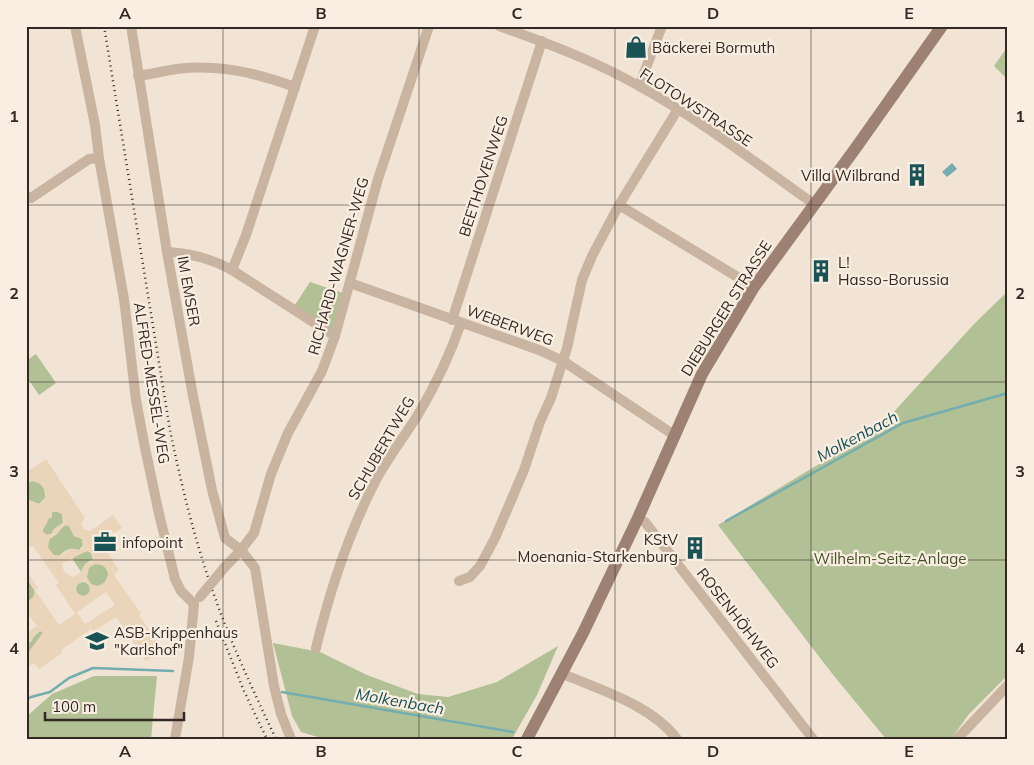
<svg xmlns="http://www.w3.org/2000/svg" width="1034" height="765" font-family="Mulish,sans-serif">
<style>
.green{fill:#b2c095}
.plaza{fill:#ead5bb;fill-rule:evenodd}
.water{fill:#73adaf}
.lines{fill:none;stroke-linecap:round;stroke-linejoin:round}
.stream{stroke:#73adaf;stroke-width:2.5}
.street{stroke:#c9b3a1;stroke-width:10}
.secondary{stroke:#9d8273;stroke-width:12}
.rail{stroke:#332924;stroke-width:2.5;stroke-dasharray:1 4;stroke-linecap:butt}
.street-bridge{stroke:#c9b3a1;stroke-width:10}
.grid{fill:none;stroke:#332924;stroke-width:1;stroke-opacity:0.55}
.labels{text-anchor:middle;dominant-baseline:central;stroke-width:4.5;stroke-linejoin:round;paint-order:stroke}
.poi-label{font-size:15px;fill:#332924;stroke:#f9eee1;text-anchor:start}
.street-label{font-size:15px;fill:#332924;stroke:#f9eee1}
.park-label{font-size:15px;fill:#435227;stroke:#f9eee1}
.water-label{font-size:16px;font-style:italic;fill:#195356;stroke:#f9eee1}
.neatline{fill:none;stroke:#332924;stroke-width:2}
.grid-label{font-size:16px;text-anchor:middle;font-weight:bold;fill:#332924}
</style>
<rect width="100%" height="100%" fill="#f1e4d5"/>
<!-- green -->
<g class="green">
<path d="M1008,46V80L994,66Z"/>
<path d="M310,282L346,294L335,336L293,308Z"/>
<path d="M1008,291V675L969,714L951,739H886L834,676L718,525L824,461L844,447L880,427L975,323Z"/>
<path d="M36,354L56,383L39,395L26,376V361Z"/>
<path d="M32,481C42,482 46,489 45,498L39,504L26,499V484Z"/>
<path d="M51,512H58L62,514L63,523L55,528L51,534L47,535L43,532V529L46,524L48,519L52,517Z"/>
<path d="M66,525L69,526L74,536L82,539L83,545L79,550C76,550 73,548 70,549C60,551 60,562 49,551C46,541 50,538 57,534C61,530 61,527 66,525Z"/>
<path d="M87,551L91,553L93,559L85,564L81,572L72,558Z"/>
<circle cx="97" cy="575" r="11"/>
<path d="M26,578C32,587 42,595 26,602Z"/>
<circle cx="83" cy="589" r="7"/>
<path d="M40,631L43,632L42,634L26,656V644Z"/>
<path d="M273,643L320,652L367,675L418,694L448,697L497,682L558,646L537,695L512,739H324L301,732L292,716Z"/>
<path d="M94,676H157L151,739H26V717L52,694Z"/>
</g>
<!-- plaza -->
<path class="plaza" d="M46,459L85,518L81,523L84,529L89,531L92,530L113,515L122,528L114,533L111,530L104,531L99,540L119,570L114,575L139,611L142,612L139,615L163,650L146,661L116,617L94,631L91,629L61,650L62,653L39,669L34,663L29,666L26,662V656L43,633L42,631L38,632L34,636L31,642L26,644V633L37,626L26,612V602L31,600L35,593L33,586L26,578V570L38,588L35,590L59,625L75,614L56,585L59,583L33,546L30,547L26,541V499L39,504L44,501L46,493L44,488L39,483L32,481L26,484V472ZM52,512H58L62,514L63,523L55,528L51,534L47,535L43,532V529L47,523L48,519L52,517ZM66,525L69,526L74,536L82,539L83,546L79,550L71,549L59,556L54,555L48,548L49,540L51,537L59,532L62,526ZM86,551L91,552L94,557L91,562L85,564L81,572L73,577L64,572L62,564ZM95,564L103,565L108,571V575L105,582L98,586L91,584L87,577L89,568ZM84,581L88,583L90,590L88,594L83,596L77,594L75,589L77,584ZM106,592L115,605L85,624L77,612Z"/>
<!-- water -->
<path class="water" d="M952,163L957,169L947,177L942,172Z"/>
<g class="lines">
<!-- stream -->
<g class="stream">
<path d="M726,521L903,423L1008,393"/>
<path d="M282,692L513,732"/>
<path d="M26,700L31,697L50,692L69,678L93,668L173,671"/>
</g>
<!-- street -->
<g class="street">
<path d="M75,26L95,125L99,158L124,299L136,400L144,443L159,514L175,579L181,591L194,604"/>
<path d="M131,26L167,252L193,396L212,490L225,538L241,550L255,568L274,686L281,714L291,739"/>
<path d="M499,26C547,43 595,61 639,86C701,120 757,164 814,204"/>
<path d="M138,76C151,74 164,71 177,69C216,64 258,73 295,87"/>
<path d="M639,86L662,26"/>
<path d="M26,196L31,198L89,159L99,158"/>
<path d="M619,205L754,287"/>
<path d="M167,252C190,253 212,259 232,270L335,336"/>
<path d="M232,270L246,235L315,26"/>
<path d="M350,283L539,350L563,361L674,435"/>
<path d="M452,320L542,41"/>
<path d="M638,518L645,522L813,739"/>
<path d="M224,568L241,550L254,533L271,474L288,433L322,371L335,336L378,179L429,26"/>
<path d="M459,581L470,577L480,566L495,538L524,470L540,422L551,398L567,348L582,280L592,256L619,205L678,109"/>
<path d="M316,648C330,590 348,534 376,480C388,457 405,436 419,413C436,384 450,355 461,323"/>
<path d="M563,674C601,690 651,705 677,739"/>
<path d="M175,739L189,657L194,604"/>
<path d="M957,739L1008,685"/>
</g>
<!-- secondary -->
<path class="secondary" d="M527,739L583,633L638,518L702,374L754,287L855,149L942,26"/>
<!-- rail -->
<g class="rail">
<path d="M104,26L170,430C180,479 192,529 208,577C226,633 251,686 276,739"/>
<path d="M216,621L244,691L267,739"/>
</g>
<!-- street-bridge -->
<path class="street-bridge" d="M200,597L224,568"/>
</g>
<!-- grid -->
<path class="grid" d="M223,26V739M419,26V739M615,26V739M811,26V739M26,205H1008M26,382H1008M26,560H1008"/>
<!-- icons -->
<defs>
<symbol id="shop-bare" viewBox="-9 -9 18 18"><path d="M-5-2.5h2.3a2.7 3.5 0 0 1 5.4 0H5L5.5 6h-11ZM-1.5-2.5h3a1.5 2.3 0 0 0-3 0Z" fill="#195356" stroke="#f9eee1" stroke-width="2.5" paint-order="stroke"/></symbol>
<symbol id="building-bare" viewBox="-9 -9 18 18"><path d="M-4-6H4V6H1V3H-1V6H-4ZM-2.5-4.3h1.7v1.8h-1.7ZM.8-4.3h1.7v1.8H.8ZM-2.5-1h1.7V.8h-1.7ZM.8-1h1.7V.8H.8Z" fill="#195356" stroke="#f9eee1" stroke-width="2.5" paint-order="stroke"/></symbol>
<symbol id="office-bare" viewBox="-9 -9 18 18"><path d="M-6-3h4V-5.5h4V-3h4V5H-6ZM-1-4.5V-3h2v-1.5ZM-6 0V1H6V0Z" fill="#195356" stroke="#f9eee1" stroke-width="2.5" paint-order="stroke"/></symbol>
<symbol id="school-bare" viewBox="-9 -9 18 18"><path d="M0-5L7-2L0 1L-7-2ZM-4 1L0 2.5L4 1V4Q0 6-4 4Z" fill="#195356" stroke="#f9eee1" stroke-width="2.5" paint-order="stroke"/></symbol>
</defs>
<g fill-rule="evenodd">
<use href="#shop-bare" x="620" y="31" width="32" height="32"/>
<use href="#building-bare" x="901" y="159" width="32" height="32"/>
<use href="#building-bare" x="805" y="255" width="32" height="32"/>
<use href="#office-bare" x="89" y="526" width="32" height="32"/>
<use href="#building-bare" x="679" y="532" width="32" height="32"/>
<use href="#school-bare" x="81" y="625" width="32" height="32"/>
</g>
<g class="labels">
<!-- poi labels -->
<g class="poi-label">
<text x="652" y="47">Bäckerei Bormuth</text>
<text x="900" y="175" text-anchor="end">Villa Wilbrand</text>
<text x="838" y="262">L!<tspan x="838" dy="17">Hasso-Borussia</tspan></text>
<text x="678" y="539" text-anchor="end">KStV<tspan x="678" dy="17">Moenania-Starkenburg</tspan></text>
<text x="122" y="542">infopoint</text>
<text x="114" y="632">ASB-Krippenhaus<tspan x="114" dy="17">"Karlshof"</tspan></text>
</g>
<!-- street labels -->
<g class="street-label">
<text transform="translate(696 107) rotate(33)">FLOTOWSTRASSE</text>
<text transform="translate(483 176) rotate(-72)">BEETHOVENWEG</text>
<text transform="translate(338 266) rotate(-74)">RICHARD-WAGNER-WEG</text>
<text transform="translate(189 291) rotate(80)">IM EMSER</text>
<text transform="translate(726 308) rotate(-58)">DIEBURGER STRASSE</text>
<text transform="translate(510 325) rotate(20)">WEBERWEG</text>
<text transform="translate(152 383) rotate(81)">ALFRED-MESSEL-WEG</text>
<text transform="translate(381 448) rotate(-60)">SCHUBERTWEG</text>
<text transform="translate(738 618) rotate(52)">ROSENHÖHWEG</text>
</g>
<!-- park labels -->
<g class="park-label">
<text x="890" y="558">Wilhelm-Seitz-Anlage</text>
</g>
<!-- water labels -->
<g class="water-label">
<text transform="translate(857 436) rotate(-28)">Molkenbach</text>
<text transform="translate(400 701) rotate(10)">Molkenbach</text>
</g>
</g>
<!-- border -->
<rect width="1034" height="765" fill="none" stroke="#f9eee1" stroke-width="55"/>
<!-- scale -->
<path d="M45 712v8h139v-8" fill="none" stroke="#332924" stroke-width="2.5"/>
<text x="52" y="712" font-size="15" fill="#332924" stroke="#f9eee1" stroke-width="4" paint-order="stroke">100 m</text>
<rect x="28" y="28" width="978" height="710" class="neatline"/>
<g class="grid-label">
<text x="125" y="19">A</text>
<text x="321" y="19">B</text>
<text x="517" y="19">C</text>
<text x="713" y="19">D</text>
<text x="909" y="19">E</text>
<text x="14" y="122">1</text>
<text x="1020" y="122">1</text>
<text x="14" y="299">2</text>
<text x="1020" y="299">2</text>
<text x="14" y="477">3</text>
<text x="1020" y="477">3</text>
<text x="14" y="654">4</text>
<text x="1020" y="654">4</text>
<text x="125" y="757">A</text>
<text x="321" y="757">B</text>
<text x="517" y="757">C</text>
<text x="713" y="757">D</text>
<text x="909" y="757">E</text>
</g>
</svg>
